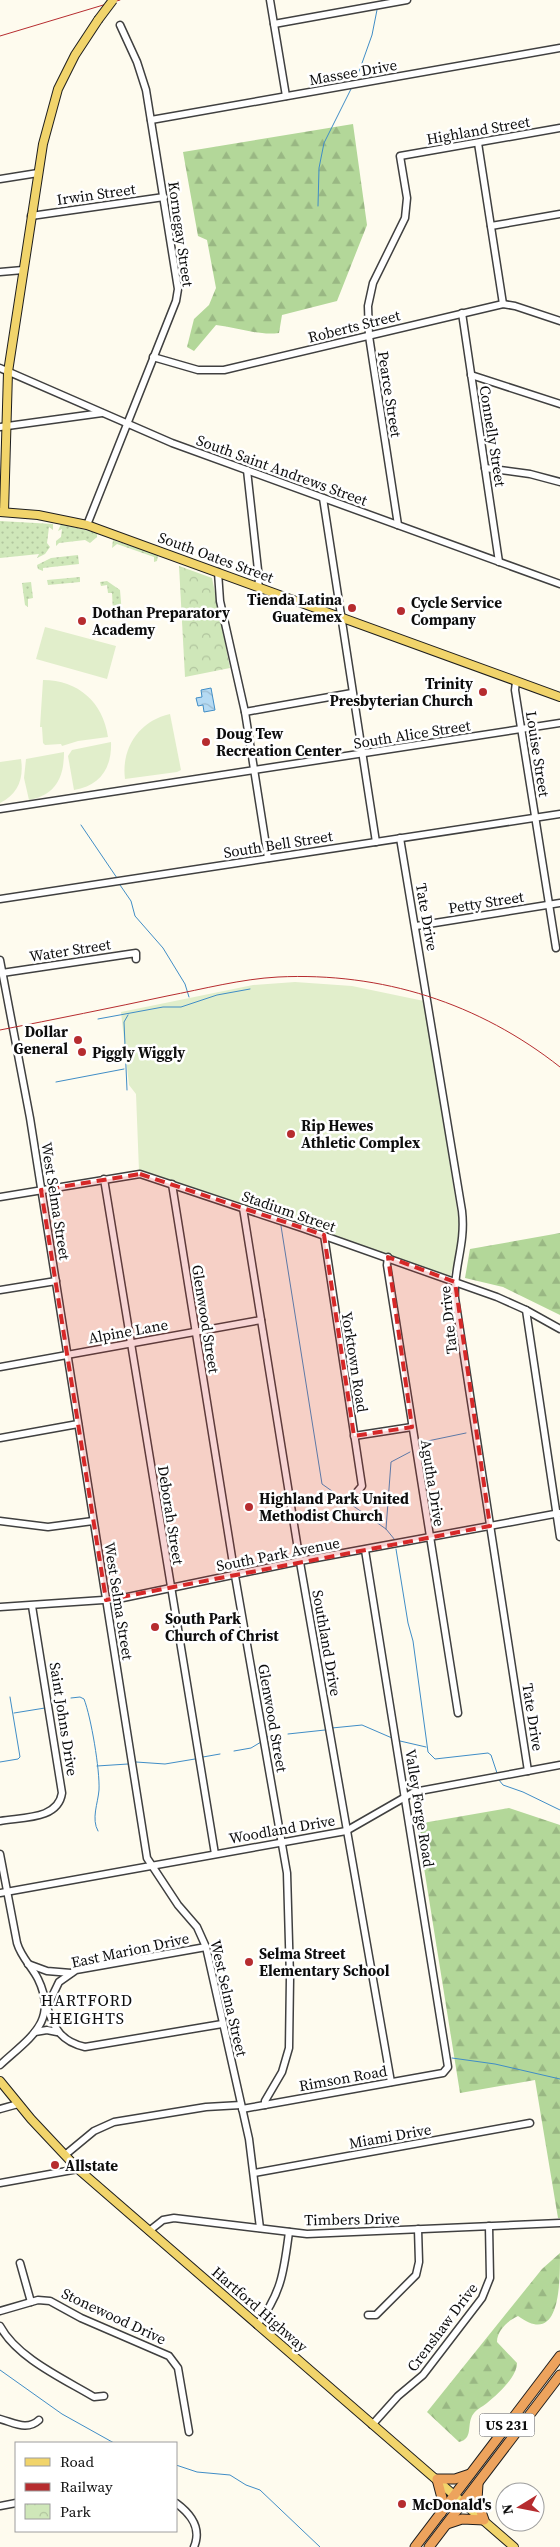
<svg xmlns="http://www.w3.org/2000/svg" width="560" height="2547" font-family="'Source Serif 4',serif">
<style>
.grass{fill:url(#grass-dots)}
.forest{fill:url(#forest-firs)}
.park{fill:url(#park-crowns)}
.pitch{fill:#e1eecb}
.water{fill:url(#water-waves);stroke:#408dc6}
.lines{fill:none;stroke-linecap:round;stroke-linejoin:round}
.stream{stroke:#408dc6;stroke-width:1}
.minor-casing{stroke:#404040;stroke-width:9}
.major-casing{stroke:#1e1e1e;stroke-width:10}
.highway-casing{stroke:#1e1e1e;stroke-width:11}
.minor{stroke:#fff;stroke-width:6}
.major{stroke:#f1d46b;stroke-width:8}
.highway{stroke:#eda35d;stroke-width:9}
.rail{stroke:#b62c2f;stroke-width:1}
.major-bridge-casing{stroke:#1e1e1e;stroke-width:10;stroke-linecap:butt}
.major-bridge{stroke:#f1d46b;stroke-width:8}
.marked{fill:#d62828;fill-opacity:0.2;stroke:#d62828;stroke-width:4;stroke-dasharray:10 6;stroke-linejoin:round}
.poi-dot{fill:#b62c2f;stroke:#fff;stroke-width:2}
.labels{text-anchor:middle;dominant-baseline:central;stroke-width:5;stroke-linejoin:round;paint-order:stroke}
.shield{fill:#fff;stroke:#565656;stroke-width:1}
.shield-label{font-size:14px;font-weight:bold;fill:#0d0d0d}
.street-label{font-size:15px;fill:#0d0d0d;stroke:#fff}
.poi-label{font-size:15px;font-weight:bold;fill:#0d0d0d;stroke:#fff;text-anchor:start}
.neighbourhood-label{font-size:16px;letter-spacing:1px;fill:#0d0d0d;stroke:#fff}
</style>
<defs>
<pattern id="grass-dots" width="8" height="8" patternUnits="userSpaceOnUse" patternTransform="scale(1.25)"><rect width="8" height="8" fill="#cfe7b9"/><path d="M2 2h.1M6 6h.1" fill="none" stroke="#b1c59e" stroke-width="1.8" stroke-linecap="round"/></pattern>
<pattern id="forest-firs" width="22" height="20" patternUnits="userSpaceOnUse" patternTransform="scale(1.25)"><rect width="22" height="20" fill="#b3d799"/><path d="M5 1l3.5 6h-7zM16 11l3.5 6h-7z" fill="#99b783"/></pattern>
<pattern id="park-crowns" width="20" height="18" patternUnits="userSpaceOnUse" patternTransform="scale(1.25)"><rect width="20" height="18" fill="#cfe7b9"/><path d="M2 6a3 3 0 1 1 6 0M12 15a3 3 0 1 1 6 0" fill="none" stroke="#b1c59e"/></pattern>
<pattern id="water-waves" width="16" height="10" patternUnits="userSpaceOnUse" patternTransform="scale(1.25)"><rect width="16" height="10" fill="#b5daf3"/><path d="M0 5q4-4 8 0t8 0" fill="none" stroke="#9abacf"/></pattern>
</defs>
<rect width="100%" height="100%" fill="#fefbee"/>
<!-- grass -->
<g class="grass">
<path d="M0,521L53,524V530L49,527L47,543L50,547L45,554L37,558L39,554L0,558Z"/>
<path d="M61,524L97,533V537L90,543L85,540L59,543L56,546V541L61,537L62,529L58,531Z"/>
<path d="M113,540L158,555L157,561L154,562V557L117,544L112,548Z"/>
<path d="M78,555L79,564L43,568V571L38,569L37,565L51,558Z"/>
<path d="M80,577V582L48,585L47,580Z"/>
<path d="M107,581L120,590L122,615L113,611L112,593H108L107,585L101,586L100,582Z"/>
<path d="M31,582L33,598L28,599V607L25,605L22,583Z"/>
</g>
<!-- forest -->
<g class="forest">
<path d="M353,124L367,225L337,301L282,315L279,333C258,336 237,327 216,325L194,351L187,347L194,319L209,305L216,288L207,240L198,236L183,152Z"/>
<path d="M560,1233V1315L503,1287L465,1278L470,1249Z"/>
<path d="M509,1808L560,1825V2218H558L535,2080L460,2093L417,1824Z"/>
<path d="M560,2253C560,2286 560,2347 518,2316C509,2320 497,2330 497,2342L517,2363C517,2377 498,2394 487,2403C482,2407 475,2410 472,2416C467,2426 473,2439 459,2442L427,2412L542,2269Z"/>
</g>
<!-- park -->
<path class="park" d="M179,566L212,578L230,668L185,677Z"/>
<!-- pitch -->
<g class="pitch">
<path d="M45,627L116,646L107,679L36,659Z"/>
<path d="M43,680C78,680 103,702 108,737L78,741L62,746L61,744L45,745L43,743L42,727H40Z"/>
<path d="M170,714L181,770L177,772L125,779C121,748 139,721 170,714Z"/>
<path d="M111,742C112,768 100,786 74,790L68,756L72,750Z"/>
<path d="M64,752C64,777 56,795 29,800L24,778L26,759Z"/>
<path d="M21,759C24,779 18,794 0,803V762Z"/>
<path d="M295,982L352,986L424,1001L459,1222L458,1252L450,1277L139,1171L136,1094L129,1085L121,1012L253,985Z"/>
</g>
<!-- water -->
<path class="water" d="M211,688L215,710L204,712L203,705L198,706L196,698L202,697L201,690Z"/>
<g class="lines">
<!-- stream -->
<g class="stream">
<path d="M356,80L372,35L377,10"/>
<path d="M318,206L319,168L324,143L351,89"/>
<path d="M81,825L117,878"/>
<path d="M120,885L131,901L135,916L163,948L185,984L189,997"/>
<path d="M98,1019L163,1007H181L217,995L250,989"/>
<path d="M56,1082L124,1069"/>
<path d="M127,1090L124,1022L128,1015"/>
<path d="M277,1212L280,1216"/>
<path d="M281,1226L322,1484L386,1529L395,1540"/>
<path d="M418,1443L466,1433"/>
<path d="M386,1529L391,1462L410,1452"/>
<path d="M396,1549L408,1623L413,1641L428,1752L435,1759L488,1753L491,1755L497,1773"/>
<path d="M71,1698L80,1697L84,1699C91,1717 100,1770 99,1790C98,1803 91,1819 98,1831"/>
<path d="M14,1713L45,1708"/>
<path d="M332,1728L362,1725L392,1738"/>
<path d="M288,1734L325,1730"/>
<path d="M267,1737L280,1735"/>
<path d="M400,1741L426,1747"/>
<path d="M234,1751L251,1748L261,1742"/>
<path d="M203,1757L220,1754"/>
<path d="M0,1762L18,1759L20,1757L10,1697"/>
<path d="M136,1762L165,1764L195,1759"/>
<path d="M97,1766L128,1764"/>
<path d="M499,1780L503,1785L523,1792L560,1810"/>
<path d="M452,2058L495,2064L560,2079"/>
<path d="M0,2370L62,2414L114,2443"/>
<path d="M176,2465L197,2472L230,2475L246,2485L260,2490L320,2547"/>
</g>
<defs>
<g id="minor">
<path d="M270,0L286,96"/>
<path d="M274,24L407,0"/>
<path d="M151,120L560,48"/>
<path d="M478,143L503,304"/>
<path d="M0,179L38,173"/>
<path d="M31,216L164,197"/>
<path d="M491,226L560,214"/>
<path d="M0,272L23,270"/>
<path d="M462,313L499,562"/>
<path d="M153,357L198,370H224L503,304L515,306L560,321"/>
<path d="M0,368L172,443L560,584"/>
<path d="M471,375L560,404"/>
<path d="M0,427L102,413"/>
<path d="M485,468L530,474L560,482"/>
<path d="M247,470L259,579L258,587"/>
<path d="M323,498L376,842"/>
<path d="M87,525L176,301L178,289L146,90L137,62L120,25"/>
<path d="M398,525L369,336L368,306L373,283L405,218L407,198L400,156L560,128"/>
<path d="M218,572L220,601L245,712L268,858"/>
<path d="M516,682L515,690L556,948"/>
<path d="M245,712L352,693"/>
<path d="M0,809L560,723"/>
<path d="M400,838L462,1211C466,1245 453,1268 455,1298L528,1771"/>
<path d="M0,899L560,814"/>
<path d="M416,926L560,903"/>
<path d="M0,960L30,1118L147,1858L178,1905L197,1927L206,1947L249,2139L260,2228"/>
<path d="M2,973L136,953V959"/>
<path d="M104,1179L215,1854"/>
<path d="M172,1184L234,1570L287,1873L290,1978L289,2048L282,2072L265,2101V2105"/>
<path d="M0,1197L140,1174L302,1228L497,1297L526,1310L560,1329"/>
<path d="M243,1208L301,1568L391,2082"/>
<path d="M324,1235L362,1486L357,1492"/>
<path d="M388,1257L387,1265L458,1713"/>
<path d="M0,1290L56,1281"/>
<path d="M526,1310L560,1537"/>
<path d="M0,1367L261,1320"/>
<path d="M354,1436L412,1427"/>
<path d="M0,1438L78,1424"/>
<path d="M0,1521L48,1527L93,1521"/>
<path d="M0,1607L118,1599L300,1561L560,1513"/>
<path d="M0,1821C22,1817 58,1820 62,1793L32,1606"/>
<path d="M0,1854L17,1943C21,1957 32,1967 38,1979C59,2022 29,2038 0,2065"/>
<path d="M0,1893L346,1831L414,1792L560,1765"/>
<path d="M206,1947L76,1970L59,1982L47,2007C54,2029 62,2042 85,2047L222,2024"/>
<path d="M28,1964L47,1971L71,1973"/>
<path d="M35,2032L47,2030L57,2032"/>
<path d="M0,2109L18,2104"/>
<path d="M242,2109L443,2073L448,2067L365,1550"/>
<path d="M65,2155L94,2131L114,2122L206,2107L241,2105"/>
<path d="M254,2173L530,2123"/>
<path d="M0,2183L78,2169"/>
<path d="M149,2231L163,2220L174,2218L307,2234L560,2223"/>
<path d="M20,2263L31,2302"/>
<path d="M0,2311L38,2300L50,2301L81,2318L169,2356L178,2368L189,2432"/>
<path d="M368,2315H376L416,2275L419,2262L418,2229"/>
<path d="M257,2325C282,2293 284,2270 289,2232"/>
<path d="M0,2326C17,2358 64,2379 94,2397L104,2396"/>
<path d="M0,2419C15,2423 27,2431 39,2420"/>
<path d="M372,2425L398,2396L423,2375L482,2298L490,2278L489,2226"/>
<path d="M176,2503C191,2514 202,2528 194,2547"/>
<path d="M0,2506L16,2503"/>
</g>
<g id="major">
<path d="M0,512L38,515L87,525L560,697"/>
<path d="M4,512L8,372L43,144L58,89L75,55L98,20"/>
<path d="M0,2081L31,2119L78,2169L514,2547"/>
</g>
<g id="highway">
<path d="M441,2513L442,2498L437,2479H455L470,2474"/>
<path d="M447,2524L462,2519L484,2520L477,2500L478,2484"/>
<path d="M415,2547L560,2356"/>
<path d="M429,2547L560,2375"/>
</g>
</defs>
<!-- minor casing -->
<use href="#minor" class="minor-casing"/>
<!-- major casing -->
<use href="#major" class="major-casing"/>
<!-- highway casing -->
<use href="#highway" class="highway-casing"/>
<!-- minor -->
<use href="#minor" class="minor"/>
<!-- major -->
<use href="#major" class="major"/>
<!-- highway -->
<use href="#highway" class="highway"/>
<!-- rail -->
<g class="rail">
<path d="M0,36L120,0"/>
<path d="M0,1030C56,1019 111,1008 167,996C203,989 241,979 278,977C382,972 479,1003 560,1067"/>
</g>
<defs>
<path id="major-bridge" d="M98,20L113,0"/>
</defs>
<!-- major-bridge casing -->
<use href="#major-bridge" class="major-bridge-casing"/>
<!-- major-bridge -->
<use href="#major-bridge" class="major-bridge"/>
</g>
<!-- marked area -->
<path class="marked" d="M140,1174L324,1235L354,1436L412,1427L388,1257L455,1282L490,1526L106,1600L41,1190Z"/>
<!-- markers -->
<g class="poi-dot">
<circle cx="352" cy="608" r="5"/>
<circle cx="401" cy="611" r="5"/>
<circle cx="82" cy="621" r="5"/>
<circle cx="483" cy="692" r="5"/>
<circle cx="206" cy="742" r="5"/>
<circle cx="78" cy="1040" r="5"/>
<circle cx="82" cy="1052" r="5"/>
<circle cx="291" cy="1134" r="5"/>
<circle cx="249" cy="1507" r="5"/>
<circle cx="155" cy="1627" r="5"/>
<circle cx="249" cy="1962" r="5"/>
<circle cx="55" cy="2165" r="5"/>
<circle cx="402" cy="2504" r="5"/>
</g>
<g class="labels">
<!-- shield labels -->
<rect class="shield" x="479.5" y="2413.5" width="55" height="23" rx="4"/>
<g class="shield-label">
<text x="507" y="2425">US 231</text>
</g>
<!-- street labels -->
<g class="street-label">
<text transform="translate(353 72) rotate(-10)">Massee Drive</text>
<text transform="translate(478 130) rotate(-10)">Highland Street</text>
<text transform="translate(96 194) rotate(-8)">Irwin Street</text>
<text transform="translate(181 234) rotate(82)">Kornegay Street</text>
<text transform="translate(354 326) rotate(-14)">Roberts Street</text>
<text transform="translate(390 394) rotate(81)">Pearce Street</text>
<text transform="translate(493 436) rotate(81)">Connelly Street</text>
<text transform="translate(282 470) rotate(20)">South Saint Andrews Street</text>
<text transform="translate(216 557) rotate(20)">South Oates Street</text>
<text transform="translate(412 734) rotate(-9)">South Alice Street</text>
<text transform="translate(538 754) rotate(81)">Louise Street</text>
<text transform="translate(278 844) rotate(-9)">South Bell Street</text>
<text transform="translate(486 902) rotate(-9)">Petty Street</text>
<text transform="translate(427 917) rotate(80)">Tate Drive</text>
<text transform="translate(70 950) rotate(-9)">Water Street</text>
<text transform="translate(56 1201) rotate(81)">West Selma Street</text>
<text transform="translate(289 1211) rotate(19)">Stadium Street</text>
<text transform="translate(206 1319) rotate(81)">Glenwood Street</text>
<text transform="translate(448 1320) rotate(-96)">Tate Drive</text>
<text transform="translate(128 1331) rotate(-10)">Alpine Lane</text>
<text transform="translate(355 1362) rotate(81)">Yorktown Road</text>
<text transform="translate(433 1483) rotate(81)">Agutha Drive</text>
<text transform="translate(171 1515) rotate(81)">Deborah Street</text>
<text transform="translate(278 1554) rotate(-11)">South Park Avenue</text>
<text transform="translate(119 1601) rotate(81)">West Selma Street</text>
<text transform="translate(327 1643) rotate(80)">Southland Drive</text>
<text transform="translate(533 1717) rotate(81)">Tate Drive</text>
<text transform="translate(273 1718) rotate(80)">Glenwood Street</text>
<text transform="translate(64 1719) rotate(81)">Saint Johns Drive</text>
<text transform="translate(420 1808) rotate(81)">Valley Forge Road</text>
<text transform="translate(282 1829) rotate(-10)">Woodland Drive</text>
<text transform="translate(130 1950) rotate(-12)">East Marion Drive</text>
<text transform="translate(229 1998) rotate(77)">West Selma Street</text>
<text transform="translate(343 2078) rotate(-10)">Rimson Road</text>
<text transform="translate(390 2136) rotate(-10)">Miami Drive</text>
<text transform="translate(352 2219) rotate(-1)">Timbers Drive</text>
<text transform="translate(260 2309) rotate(41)">Hartford Highway</text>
<text transform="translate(114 2316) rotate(25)">Stonewood Drive</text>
<text transform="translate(442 2327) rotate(-53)">Crenshaw Drive</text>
</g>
<!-- poi labels -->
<g class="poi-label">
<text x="342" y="599" text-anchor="end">Tienda Latina<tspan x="342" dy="17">Guatemex</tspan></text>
<text x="411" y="602">Cycle Service<tspan x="411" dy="17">Company</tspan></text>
<text x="92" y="612">Dothan Preparatory<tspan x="92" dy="17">Academy</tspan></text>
<text x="473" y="683" text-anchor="end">Trinity<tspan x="473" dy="17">Presbyterian Church</tspan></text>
<text x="216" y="733">Doug Tew<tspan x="216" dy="17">Recreation Center</tspan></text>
<text x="68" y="1031" text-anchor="end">Dollar<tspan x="68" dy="17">General</tspan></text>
<text x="92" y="1052">Piggly Wiggly</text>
<text x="301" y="1125">Rip Hewes<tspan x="301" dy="17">Athletic Complex</tspan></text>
<text x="259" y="1498">Highland Park United<tspan x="259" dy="17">Methodist Church</tspan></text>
<text x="165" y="1618">South Park<tspan x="165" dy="17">Church of Christ</tspan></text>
<text x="259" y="1953">Selma Street<tspan x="259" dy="17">Elementary School</tspan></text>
<text x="65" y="2165">Allstate</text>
<text x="412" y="2504">McDonald's</text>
</g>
<!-- neighbourhood labels -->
<g class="neighbourhood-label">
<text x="87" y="2000">HARTFORD<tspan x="87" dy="18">HEIGHTS</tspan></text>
</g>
</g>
<!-- legend -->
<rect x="15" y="2442" width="162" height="90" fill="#ffffff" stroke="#9e9e9e"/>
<rect x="25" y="2458" width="25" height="8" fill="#f1d46b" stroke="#9e9e9e"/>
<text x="60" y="2467" font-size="15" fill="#0d0d0d">Road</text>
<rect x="25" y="2483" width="25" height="8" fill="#b62c2f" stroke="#9e9e9e"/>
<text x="60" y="2492" font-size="15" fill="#0d0d0d">Railway</text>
<rect x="25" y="2504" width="25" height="15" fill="url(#park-crowns)" stroke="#9e9e9e"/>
<text x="60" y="2517" font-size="15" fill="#0d0d0d">Park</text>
<!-- north arrow -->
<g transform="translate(520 2507) rotate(260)"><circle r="24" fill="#ffffff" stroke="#9e9e9e"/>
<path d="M0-4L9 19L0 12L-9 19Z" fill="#b62c2f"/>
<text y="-8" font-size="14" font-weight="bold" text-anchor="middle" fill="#0d0d0d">N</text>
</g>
</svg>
